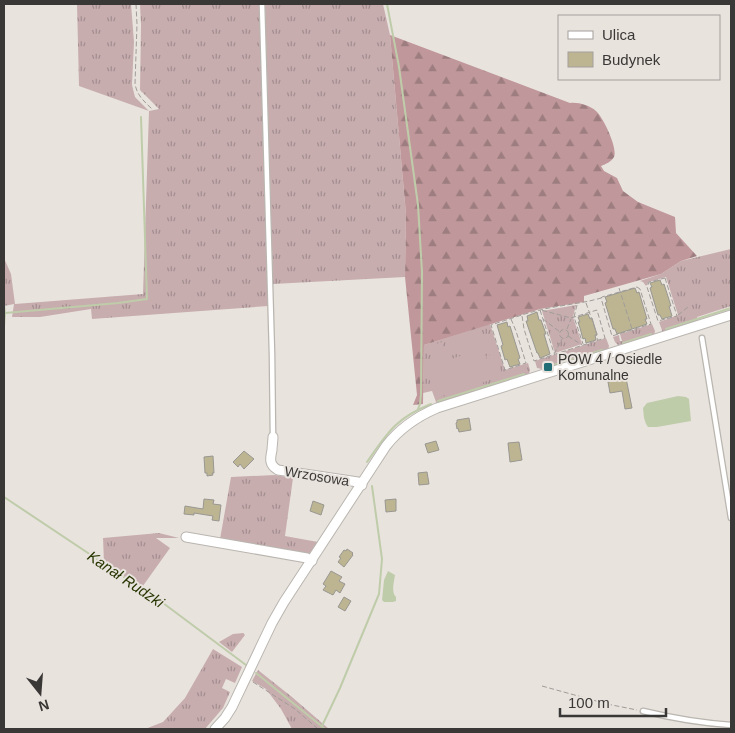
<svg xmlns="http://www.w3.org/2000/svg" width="735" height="733" font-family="Arial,sans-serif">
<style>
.grass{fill:url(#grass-tufts)}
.forest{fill:url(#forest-firs)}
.park{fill:#c8adaf}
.water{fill:#bfccaa}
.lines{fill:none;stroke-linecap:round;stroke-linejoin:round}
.stream{stroke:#bfccaa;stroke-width:2}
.building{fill:#bdb592;stroke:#989791}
.service-casing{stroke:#b9b5af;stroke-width:7}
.minor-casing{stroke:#b9b5af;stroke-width:11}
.path{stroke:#a09c98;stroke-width:1;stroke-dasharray:5 2.5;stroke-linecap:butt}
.service{stroke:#fff;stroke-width:4.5}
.minor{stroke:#fff;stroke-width:9}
.poi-dot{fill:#226c76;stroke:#e9e3de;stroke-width:2}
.labels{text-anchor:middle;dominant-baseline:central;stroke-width:4;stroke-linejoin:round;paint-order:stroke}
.poi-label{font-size:14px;fill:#3a3836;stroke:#e9e3de;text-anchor:start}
.street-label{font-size:14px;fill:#3a3836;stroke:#e9e3de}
.water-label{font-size:15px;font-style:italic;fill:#273600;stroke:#e9e3de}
</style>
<defs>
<pattern id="grass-tufts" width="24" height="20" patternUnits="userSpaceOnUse" patternTransform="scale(1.25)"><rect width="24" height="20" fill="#c8adaf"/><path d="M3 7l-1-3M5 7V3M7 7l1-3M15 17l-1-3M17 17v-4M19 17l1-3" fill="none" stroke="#a38e8f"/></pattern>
<pattern id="forest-firs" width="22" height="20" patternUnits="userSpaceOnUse" patternTransform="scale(1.25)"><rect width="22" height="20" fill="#c0989b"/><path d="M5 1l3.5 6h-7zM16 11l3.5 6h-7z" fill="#9d7d7f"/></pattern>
</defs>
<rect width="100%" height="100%" fill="#e9e3de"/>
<!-- grass -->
<g class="grass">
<path d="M77,4H131L134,42L132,85L135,97L149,111L159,109L140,90L141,25L140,4H260L268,306L92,319L91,309L40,317H12L14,304L4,306V258L11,274L15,304L143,294L149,111L79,86Z"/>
<path d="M265,4H383L390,35L406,214L405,277L273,284Z"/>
<path d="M731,249V306L697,317L698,321L663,333L659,322L678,315L666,277L649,282L646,286L643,282L640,281L661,274L681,261Z"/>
<path d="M576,305L573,317L582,344L555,353L542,311Z"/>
<path d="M490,324L505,370L528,363L530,370L529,374L525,377L438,404L436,402L432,391L423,393L424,345Z"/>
<path d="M652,324L655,331L654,335L626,345L625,343L618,345L615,342L613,337L619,335L620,341H622L620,334Z"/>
<path d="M606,338L609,346L608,350L561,365L560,363L542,369L537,368L535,361Z"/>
<path d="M275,475L293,478L285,536L318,542L311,554L220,539L231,477Z"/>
<path d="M159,533L179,538H156L170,548L140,590L104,563L103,538Z"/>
<path d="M243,633L245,635L232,652L219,642L233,634Z"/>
<path d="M213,649L242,667L235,683L226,679L222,688L230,692L223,708L205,729H145L163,722L185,698Z"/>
<path d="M258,670L292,697L329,729H292L281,709L266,689L252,681Z"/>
</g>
<!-- forest -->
<path class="forest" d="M390,35L570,103C578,102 589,105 596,111C603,117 618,148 614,157C611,162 606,164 601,166L604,171L617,178L623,191L638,202L675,217L676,233L697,256L681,261L661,274L584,296V302L540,309L424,345L423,404L413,405L417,395L405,277L406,214Z"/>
<!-- park -->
<g class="park">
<path d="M473,332L478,347L450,356L445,341Z"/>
<path d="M442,342L447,358L435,361L430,346Z"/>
<path d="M483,348L493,379L436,398L426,368Z"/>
<path d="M496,354L501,371L492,374L486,356Z"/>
</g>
<!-- water -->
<g class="water">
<path d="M678,396L686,397L689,399L691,421L657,427H648L646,424L644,418L643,408L647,403Z"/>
<path d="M388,571L395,575C394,582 391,592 396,597V601L393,602H384L382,600L384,580Z"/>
</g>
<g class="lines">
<!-- stream -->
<g class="stream">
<path d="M387,4L399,67L418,205L422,272L421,394L420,404L418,409"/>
<path d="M4,306L5,313H4"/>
<path d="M4,326L5,313L118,303L147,299L141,117"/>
<path d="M666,329L731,308"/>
<path d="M623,343L651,334"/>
<path d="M544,368L602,350"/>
<path d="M438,401L524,374"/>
<path d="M367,462C388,432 396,418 431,404"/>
<path d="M4,497L163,603L246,665"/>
<path d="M256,673L325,729"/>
<path d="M322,726L340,688L379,594L382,559L372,486"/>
</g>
</g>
<!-- building -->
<g class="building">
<path d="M660,280L662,285L664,284L671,306H669L672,316L662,319L660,315H658L650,288L652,287L650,283Z"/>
<path d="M635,288L637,293L639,292L647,319H645L647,324L617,334L615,329H613L607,309L605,303L607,302L605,297Z"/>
<path d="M537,312L539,320H541L546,334H544L550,354L540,358L538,353H537L526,321H528L527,316Z"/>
<path d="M588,314L590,319L592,318L597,335H595L596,340L586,343L585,338L583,339L580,328L578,322H580L578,317Z"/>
<path d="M507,322L508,327L510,326L520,358L518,359L520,364L510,367L507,359L505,360L501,346L503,345L497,325Z"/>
<path d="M626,378L632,408L625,409L622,391L610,393L608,382Z"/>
<path d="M469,418L471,430L459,432L458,428L457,429L456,423L457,422V420Z"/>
<path d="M436,441L439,450L428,453L425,444Z"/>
<path d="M519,442L522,460L510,462L508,443Z"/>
<path d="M244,451L254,459L244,469L240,464L238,467L233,462Z"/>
<path d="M213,456L214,473H212L213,475L207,476V473H205L204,457Z"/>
<path d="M427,472L429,484L419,485L418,473Z"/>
<path d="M204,499L214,500L213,504L221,505L219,521L212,520L213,516L194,513V515L184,514L185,506L203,509Z"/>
<path d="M396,499V511L386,512L385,500Z"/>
<path d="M313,501L324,505L321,515L310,511Z"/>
<path d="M347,549L353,553L352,554L353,555L344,567L338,562L341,558L339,557L344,550L346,551Z"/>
<path d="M331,571L342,577L339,581L345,584L340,593L336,590L333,595L323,590L326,586L323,584Z"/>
<path d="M344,597L351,601L345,611L338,607Z"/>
</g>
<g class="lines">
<defs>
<g id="service">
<path d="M262,4L272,354L273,437"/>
<path d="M702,338L731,518"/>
<path d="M643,711C672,718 701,723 731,725"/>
</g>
<g id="minor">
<path d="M273,437C273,441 272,446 272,450C270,459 269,465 278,470L358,482L362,485"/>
<path d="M186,537L307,558L312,561"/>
<path d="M215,729L225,718L232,707L272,623L284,602L386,446C400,428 416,417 437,408L731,315"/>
</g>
</defs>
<!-- service casing -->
<use href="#service" class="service-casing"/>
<!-- minor casing -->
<use href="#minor" class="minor-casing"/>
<!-- path -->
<g class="path">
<path d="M136,4L137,24L135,84C137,96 145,102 153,110"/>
<path d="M665,278L677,316L658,321L647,287L649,282Z"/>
<path d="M637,287L640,289L651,324L612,336L601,298L602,297Z"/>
<path d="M619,288L632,329"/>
<path d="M586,303L597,334L596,336L598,340"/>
<path d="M577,305L574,317L583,344"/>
<path d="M540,310L554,353"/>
<path d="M678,315L688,307"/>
<path d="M522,316L523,322L524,329L534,361L605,338L597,310L571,318L541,310"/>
<path d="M511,319L516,331L526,363L505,370L491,325C507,320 523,314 540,310C560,305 581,304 601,298"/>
<path d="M543,319L560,332"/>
<path d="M567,329L571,319"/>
<circle cx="564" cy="334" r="4.5"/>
<path d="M568,336L582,345"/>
<path d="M554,354L562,339"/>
<path d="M253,682L295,709L318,729"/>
<path d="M542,686L607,704L637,710"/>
</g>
<!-- service -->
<use href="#service" class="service"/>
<!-- minor -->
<use href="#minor" class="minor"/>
</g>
<!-- markers -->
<rect class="poi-dot" x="543" y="362" width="10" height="10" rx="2.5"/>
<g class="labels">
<!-- poi labels -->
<g class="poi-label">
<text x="558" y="359">POW 4 / Osiedle<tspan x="558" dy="16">Komunalne</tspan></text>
</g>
<!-- street labels -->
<g class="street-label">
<text transform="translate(317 476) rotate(9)">Wrzosowa</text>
</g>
<!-- water labels -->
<g class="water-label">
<text transform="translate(126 579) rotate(34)">Kanał Rudzki</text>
</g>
</g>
<!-- border -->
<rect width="735" height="733" fill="none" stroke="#3a3836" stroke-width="10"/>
<!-- legend -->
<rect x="558" y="15" width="162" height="65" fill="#e9e3de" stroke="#a39f9b"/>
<rect x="568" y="31" width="25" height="8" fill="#ffffff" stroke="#a39f9b"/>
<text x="602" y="40" font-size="15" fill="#3a3836">Ulica</text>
<rect x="568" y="52" width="25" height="15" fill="#bdb592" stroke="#a39f9b"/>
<text x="602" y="65" font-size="15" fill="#3a3836">Budynek</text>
<!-- north arrow -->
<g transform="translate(40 693) rotate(163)" stroke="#e9e3de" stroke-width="4" paint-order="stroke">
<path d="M0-4L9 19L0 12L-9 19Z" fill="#3a3836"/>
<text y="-8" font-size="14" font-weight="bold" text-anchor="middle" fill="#3a3836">N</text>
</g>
<!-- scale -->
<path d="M560 708v8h106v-8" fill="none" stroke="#3a3836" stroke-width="2.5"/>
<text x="568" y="708" font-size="15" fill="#3a3836" stroke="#e9e3de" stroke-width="4" paint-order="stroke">100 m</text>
</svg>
